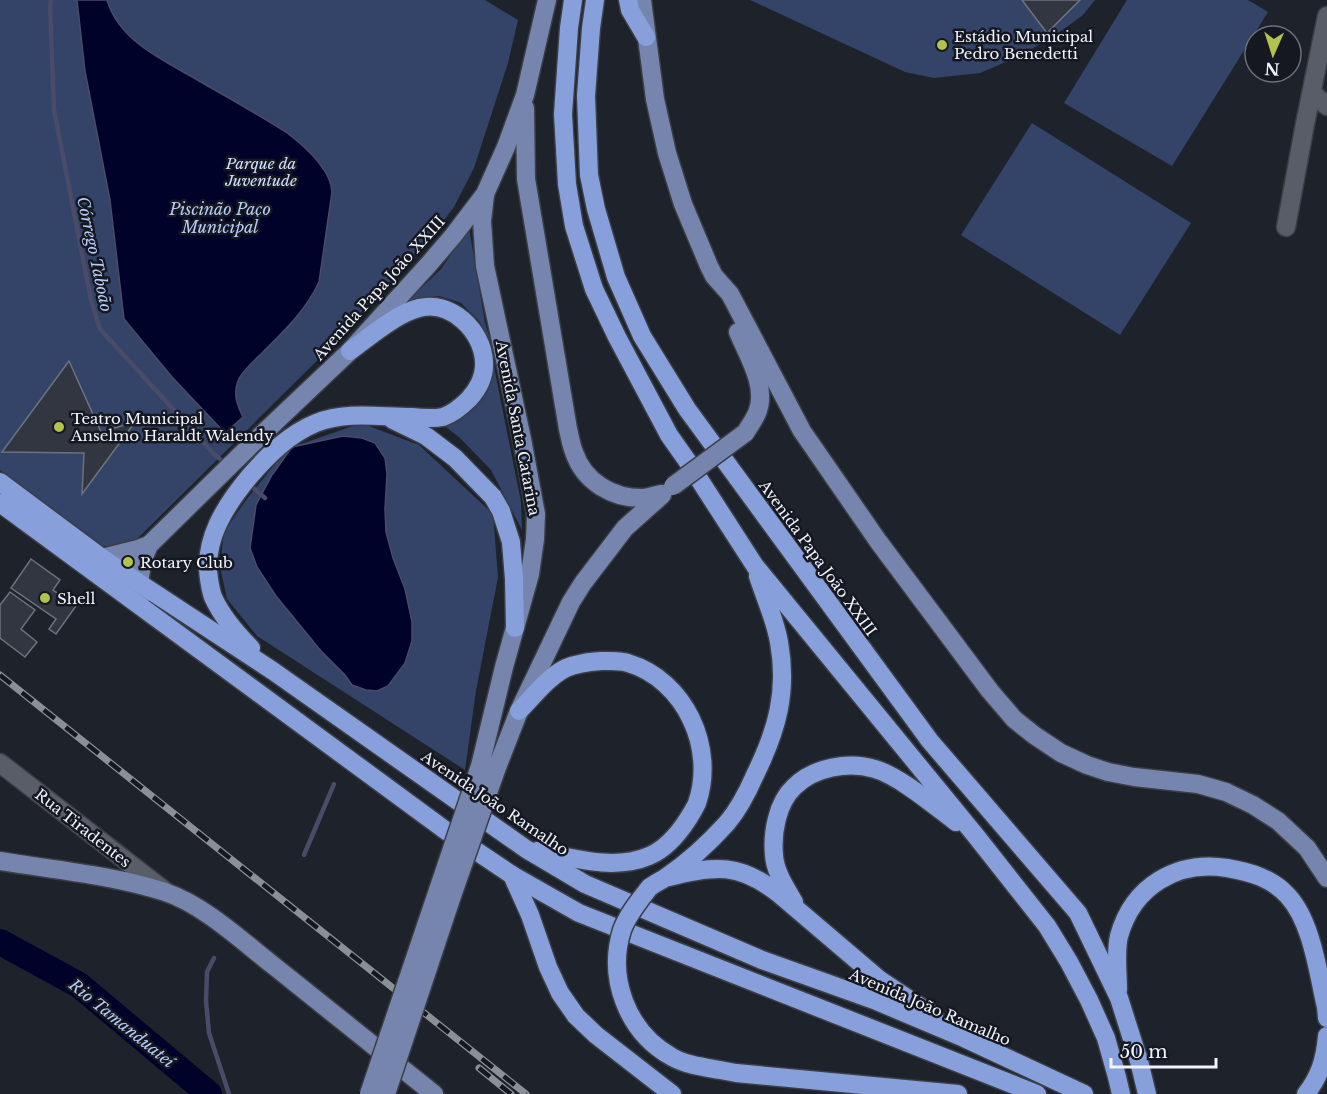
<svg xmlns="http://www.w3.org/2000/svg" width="1327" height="1094" font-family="'Libre Baskerville',serif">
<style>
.green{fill:#344368}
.water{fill:#010229;stroke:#494b68;stroke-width:1.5}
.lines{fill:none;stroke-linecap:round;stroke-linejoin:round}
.stream{stroke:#494b68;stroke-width:4.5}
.river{stroke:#010229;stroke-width:26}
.building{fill:#323640;stroke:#6e727d;stroke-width:1.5}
.minor-casing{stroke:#3b3e46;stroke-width:21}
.major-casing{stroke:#3b3e46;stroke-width:21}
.highway-casing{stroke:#3b3e46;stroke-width:21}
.minor{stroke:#595d67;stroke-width:18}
.major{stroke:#7585ad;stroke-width:18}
.highway{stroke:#87a0db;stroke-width:18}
.rail-casing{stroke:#8b8f96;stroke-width:7}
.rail{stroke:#151821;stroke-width:4.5;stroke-dasharray:14;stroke-linecap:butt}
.major-bridge-casing{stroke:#3b3e46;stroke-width:21;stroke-linecap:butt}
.highway-bridge-casing{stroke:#3b3e46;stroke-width:21;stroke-linecap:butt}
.major-bridge{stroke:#7585ad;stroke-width:18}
.highway-bridge{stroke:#87a0db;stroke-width:18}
.poi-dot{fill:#b2c34b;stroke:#151821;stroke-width:2}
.labels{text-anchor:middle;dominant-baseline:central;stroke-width:5;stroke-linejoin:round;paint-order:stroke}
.poi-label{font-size:15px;fill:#f1f4fa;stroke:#151821;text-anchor:start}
.park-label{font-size:15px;font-style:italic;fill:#d2e0ff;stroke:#151821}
.street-label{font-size:15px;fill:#f1f4fa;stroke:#151821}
.water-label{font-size:16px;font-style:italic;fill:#b8ccf9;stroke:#151821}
</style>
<rect width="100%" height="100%" fill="#1e222a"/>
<!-- green -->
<g class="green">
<path d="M0,0H485L518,20L508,63L474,168L454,207L432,236L354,324L130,546H103L0,470Z"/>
<path d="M750,0H1095L1083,15L1057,34L1020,56L980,73L934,78L905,72Z"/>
<path d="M1127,0H1248L1268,12L1172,166L1064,103Z"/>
<path d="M1032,123L1191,223L1120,335L961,235Z"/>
<path d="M469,228L485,323L492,346L495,372L521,502L522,530L491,470L460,438L441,423L490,361L485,332L479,321L461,303L439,296L405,301L417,292L441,269Z"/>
<path d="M361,423L419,445L493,514L498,577L476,691L465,770L257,636L227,599L220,567L224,532L246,500L287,449Z"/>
</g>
<!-- water -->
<g class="water">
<path d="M77,0H107C120,44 170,63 206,85C233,100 260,116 286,132C303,145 331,169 332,192L319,282C306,310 285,330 263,352C256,359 241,372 238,381C233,394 237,405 243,417L225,433L172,377L124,319L110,200L85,71Z"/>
<path d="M343,436L362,438L375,443L385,458L387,474L385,509L386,532L393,558L405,589L412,622V641L405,663L388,686L377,691L366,690L352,685L345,675L321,651L276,596L257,567L250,548L256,505L272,475L292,447Z"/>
</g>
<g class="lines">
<!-- stream -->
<g class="stream">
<path d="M51,0L50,7L54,110L91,300L100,329L214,454L226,464"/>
<path d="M249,484L265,498"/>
<path d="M304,855L334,784"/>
<path d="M214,958L207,972L206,1001L209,1033L229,1094"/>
</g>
<!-- river -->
<path class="river" d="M0,942L79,985L209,1094"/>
</g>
<!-- building -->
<g class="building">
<path d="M1022,0H1080L1047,33Z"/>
<path d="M69,361L101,432L135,422L82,494L84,453L2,452Z"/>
<path d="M31,559L60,580L53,590L76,606L56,634L49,629L56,619L11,588Z"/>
<path d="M10,592L35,610L21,629L37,642L25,657L0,638V605Z"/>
</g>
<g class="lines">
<defs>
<g id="minor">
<path d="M1312,93L1327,106"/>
<path d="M1286,227L1305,124L1327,16"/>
<path d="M0,763L165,891"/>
</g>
<g id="major">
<path d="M642,0L655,99L667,153L683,204L709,266L714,276L730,294L802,431L878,541L990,691L1014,719L1034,735L1061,753L1087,765L1108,772L1134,777L1198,784L1226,792L1253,805L1278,821L1307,848L1327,878"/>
<path d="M525,108L526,179L568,429C570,437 571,445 574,452C584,482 613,499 644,498C650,497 656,495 662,494"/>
<path d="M738,332C748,356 768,387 757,413C754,420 749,427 745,433"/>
<path d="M102,558L138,549L149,545"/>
<path d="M140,598C138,579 141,562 149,545L255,441L350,351L429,264L453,236L485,194L506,147L525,95L547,0"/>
<path d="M480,766L504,667L530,574L535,539L536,514L522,439L485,266L482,221L485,195"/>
<path d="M496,770L519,711L571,602L583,583L625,528L662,495"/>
<path d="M0,861C55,870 112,875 165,892C204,905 242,941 274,966C327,1009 381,1051 434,1094"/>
</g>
<g id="highway">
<path d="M573,0L569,28L563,114L567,184L574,226L594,289L617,337L669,435L688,462L755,566L976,836L1047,926L1069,962L1089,1000L1106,1038L1117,1077L1121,1094"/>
<path d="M595,0L591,28L586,96L589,175L596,209L616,277L642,336L687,409L930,741L1078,913L1119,998L1139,1061L1147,1094"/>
<path d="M628,0L630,10L646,37"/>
<path d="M393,420L426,436L455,458L493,497L501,511L511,542L514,579L515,628"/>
<path d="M0,482L102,558L139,583L273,671L526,849L585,884L762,960L874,1000L964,1038L1084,1094"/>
<path d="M0,503L445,830L512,875L579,913L1037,1094"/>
<path d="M251,648C236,633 222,617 213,597C211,592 210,585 209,579C203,540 225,506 249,477C268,455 289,434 316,423C347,411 379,417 411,417C421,418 432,419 443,417C452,414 462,406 469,399C478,389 485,376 484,362C483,331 451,300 419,308C397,313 368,338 350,351"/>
<path d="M519,711C532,698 549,676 566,668C577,663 589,662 601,661C610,661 620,660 628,663C685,680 716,748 697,803C695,808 691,814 688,819C679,833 666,849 649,856C614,871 573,858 537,851"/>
<path d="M512,875L530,915L548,967L560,993L576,1016L596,1035L672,1094"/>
<path d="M669,877C715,865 740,863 779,894L880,980L934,1016"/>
<path d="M649,888C654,884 660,881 665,878C687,863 709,843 727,823C739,809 748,791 755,775C777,730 788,692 779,642C775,619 765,598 758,576"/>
<path d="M794,902C786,888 775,872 774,855C772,833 777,803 794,787C814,767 849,761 875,769C899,776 935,806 956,822"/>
<path d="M1118,990C1118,973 1115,953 1119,936C1133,886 1177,860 1227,868C1250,872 1272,878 1288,896C1312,922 1318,973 1326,1007L1327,1018"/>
<path d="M720,1070L736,1073L958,1094"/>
<path d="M1306,1094C1320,1076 1325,1059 1327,1036"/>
</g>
</defs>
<!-- minor casing -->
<use href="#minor" class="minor-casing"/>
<!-- major casing -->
<use href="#major" class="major-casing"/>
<!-- highway casing -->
<use href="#highway" class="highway-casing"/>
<!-- minor -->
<use href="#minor" class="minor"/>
<!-- major -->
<use href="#major" class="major"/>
<!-- highway -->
<use href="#highway" class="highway"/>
<defs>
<g id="rail">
<path d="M0,675L526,1094"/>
<path d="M479,1068L511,1094"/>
</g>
</defs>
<!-- rail casing -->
<use href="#rail" class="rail-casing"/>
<!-- rail -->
<use href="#rail" class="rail"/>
<defs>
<g id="major-bridge">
<path d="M673,486L745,433"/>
<path d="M369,1094L480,766"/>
<path d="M386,1094L451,899L496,770"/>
</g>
<path id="highway-bridge" d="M649,888C639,901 628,914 622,930C607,978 627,1032 672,1057C686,1065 703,1067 720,1070"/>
</defs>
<!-- major-bridge casing -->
<use href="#major-bridge" class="major-bridge-casing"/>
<!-- highway-bridge casing -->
<use href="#highway-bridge" class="highway-bridge-casing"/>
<!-- major-bridge -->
<use href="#major-bridge" class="major-bridge"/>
<!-- highway-bridge -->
<use href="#highway-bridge" class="highway-bridge"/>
</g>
<!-- markers -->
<g class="poi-dot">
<circle cx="942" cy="45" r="6"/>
<circle cx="59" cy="427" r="6"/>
<circle cx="128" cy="562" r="6"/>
<circle cx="45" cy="598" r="6"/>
</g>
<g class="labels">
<!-- poi labels -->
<g class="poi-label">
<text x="954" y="36">Estádio Municipal<tspan x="954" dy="17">Pedro Benedetti</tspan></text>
<text x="71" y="418">Teatro Municipal<tspan x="71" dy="17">Anselmo Haraldt Walendy</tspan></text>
<text x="140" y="562">Rotary Club</text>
<text x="57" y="598">Shell</text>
</g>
<!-- park labels -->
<g class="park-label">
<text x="261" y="163">Parque da<tspan x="261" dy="17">Juventude</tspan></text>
</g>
<!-- street labels -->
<g class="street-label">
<text transform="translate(379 288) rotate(-48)">Avenida Papa João XXIII</text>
<text transform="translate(518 428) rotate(79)">Avenida Santa Catarina</text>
<text transform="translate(818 558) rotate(54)">Avenida Papa João XXIII</text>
<text transform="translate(495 803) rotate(34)">Avenida João Ramalho</text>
<text transform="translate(83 828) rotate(38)">Rua Tiradentes</text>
<text transform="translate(930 1007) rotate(23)">Avenida João Ramalho</text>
</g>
<!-- water labels -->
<g class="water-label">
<text x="220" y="209">Piscinão Paço<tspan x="220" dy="18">Municipal</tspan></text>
<text transform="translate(95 254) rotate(78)">Córrego Taboão</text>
<text transform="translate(122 1023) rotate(39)">Rio Tamanduateí</text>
</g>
</g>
<!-- north arrow -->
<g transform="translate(1273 54) rotate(183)"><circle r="28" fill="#151821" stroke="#6d7078" stroke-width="1.5"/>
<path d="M0-4.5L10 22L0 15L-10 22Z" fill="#b2c34b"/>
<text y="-9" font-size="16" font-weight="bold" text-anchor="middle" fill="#f1f4fa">N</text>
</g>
<!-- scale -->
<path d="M1111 1058v9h105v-9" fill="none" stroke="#f1f4fa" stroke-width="3"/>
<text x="1120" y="1058" font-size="18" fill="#f1f4fa" stroke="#151821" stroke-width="4.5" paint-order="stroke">50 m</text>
</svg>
